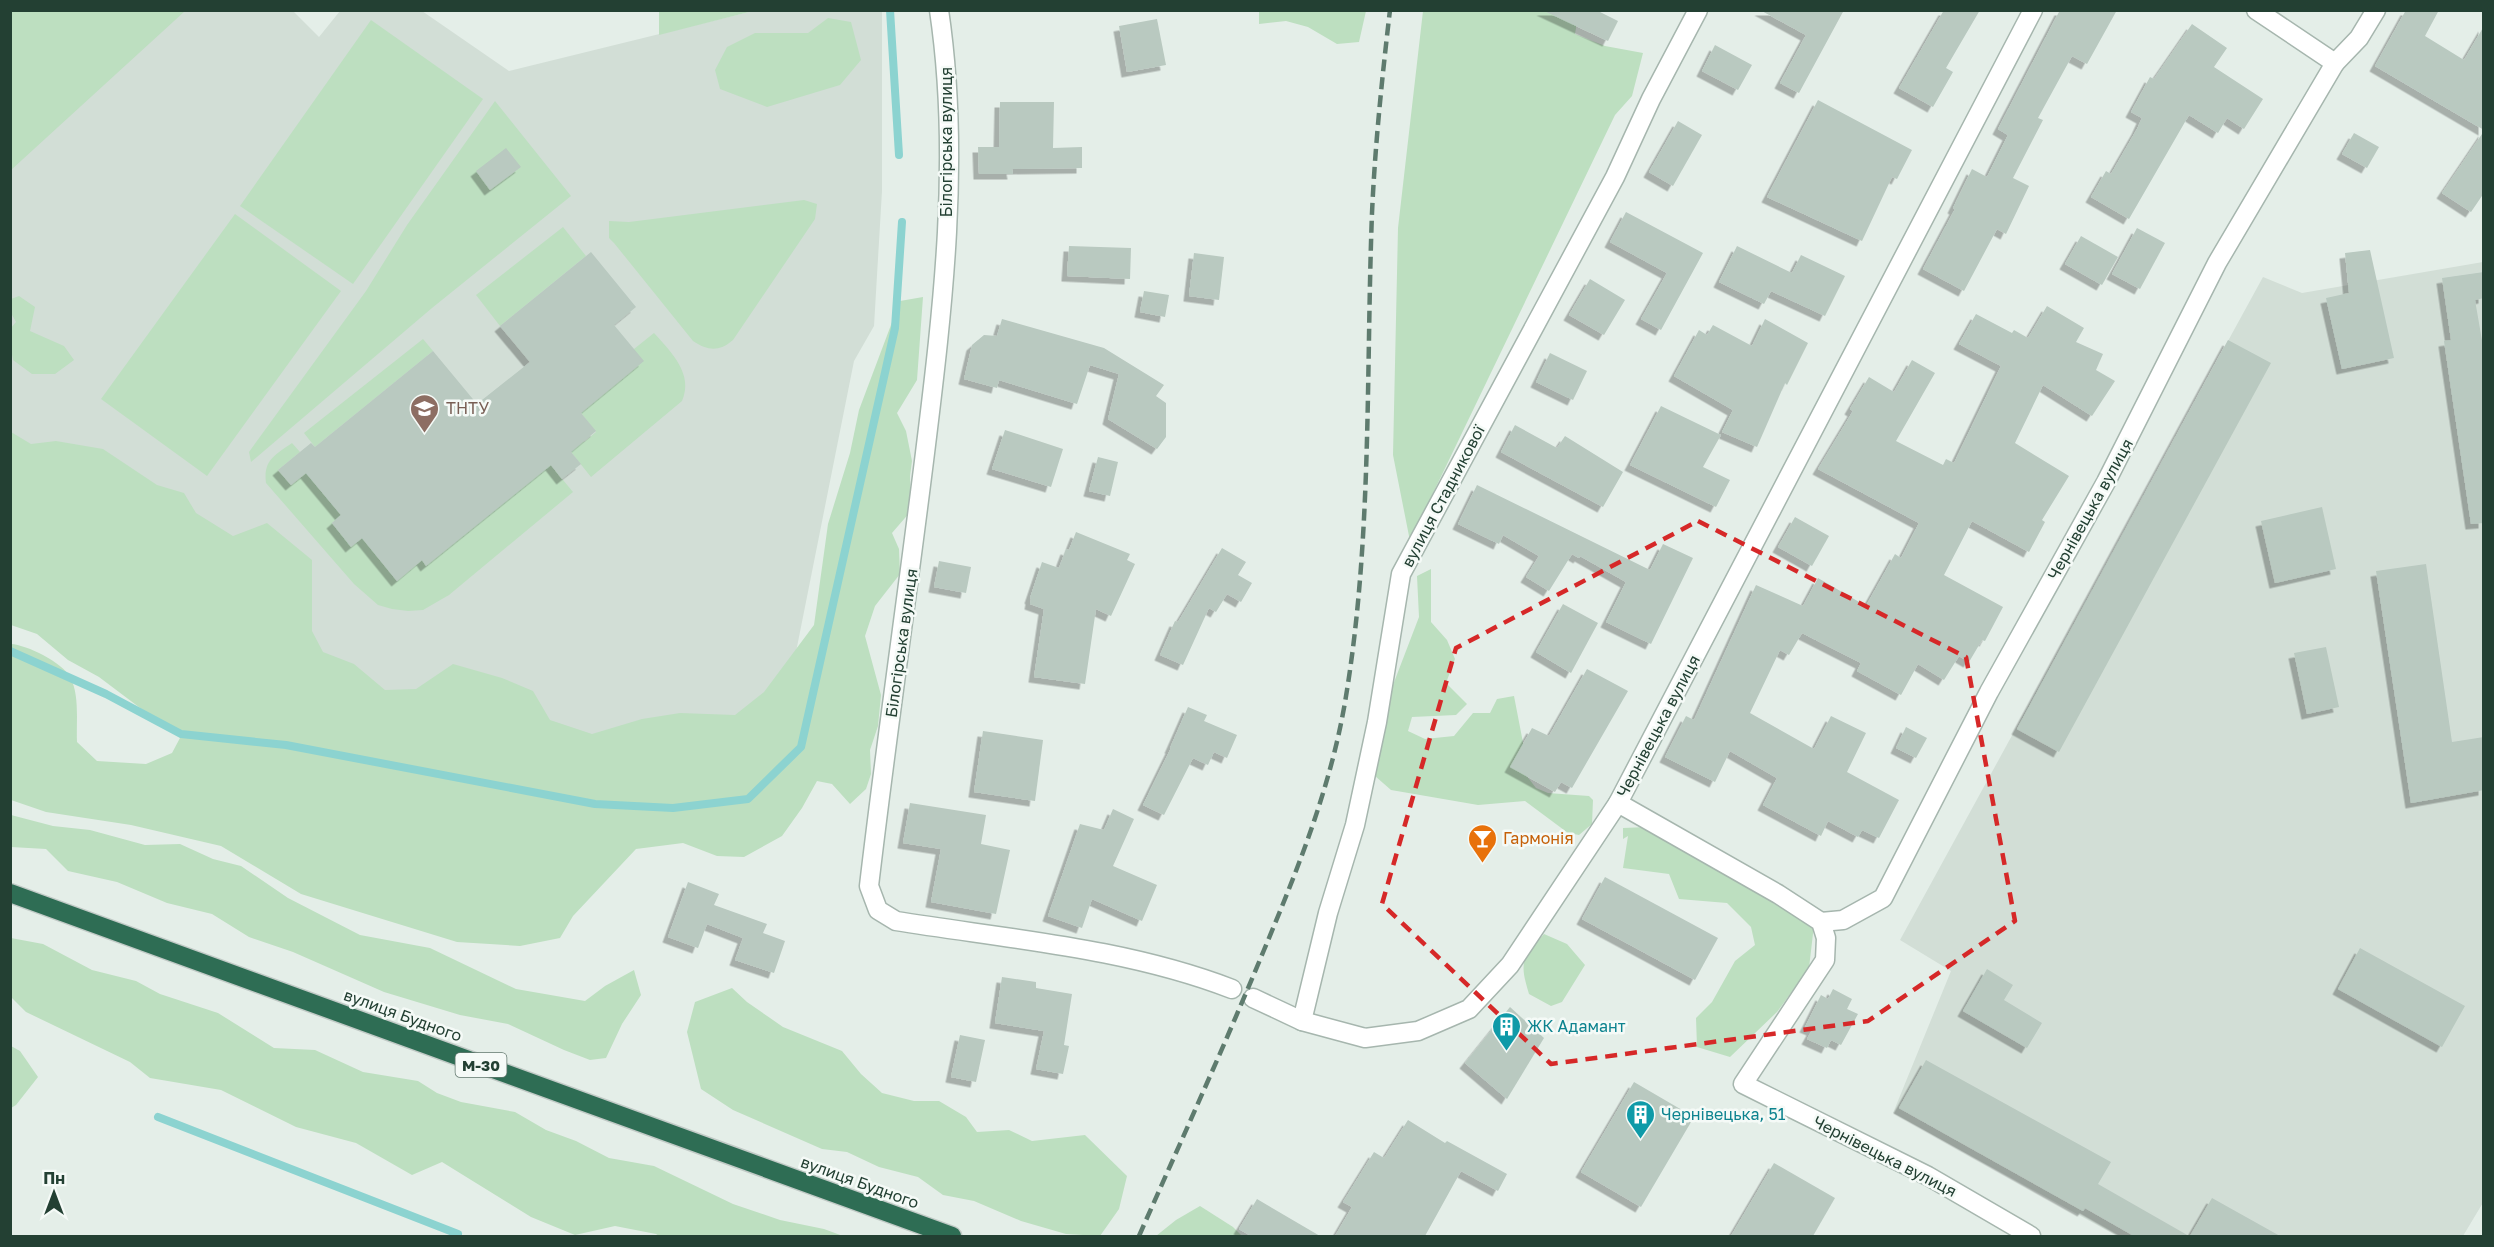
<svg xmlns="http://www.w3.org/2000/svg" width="2494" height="1247" font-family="'Golos Text',sans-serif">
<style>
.built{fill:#d2ded6}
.green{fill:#bddfc0}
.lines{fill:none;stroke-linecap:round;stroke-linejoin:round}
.stream{stroke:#8cd3d0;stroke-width:8}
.building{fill:#b9c9c0;filter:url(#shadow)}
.street-casing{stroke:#a6b6ae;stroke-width:21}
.highway-casing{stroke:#c1cac6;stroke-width:21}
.street{stroke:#fff;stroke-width:18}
.highway{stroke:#2e6d54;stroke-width:18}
.rail{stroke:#5e7b6e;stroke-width:4.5;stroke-dasharray:12 6;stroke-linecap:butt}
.marked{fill:none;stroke:#d62828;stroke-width:4.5;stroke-dasharray:12 8;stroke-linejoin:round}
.labels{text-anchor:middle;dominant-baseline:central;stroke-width:5;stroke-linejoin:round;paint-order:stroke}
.shield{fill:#f5faf7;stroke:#62786e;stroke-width:1.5}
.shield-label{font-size:15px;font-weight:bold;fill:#234033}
.street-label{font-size:16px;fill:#234033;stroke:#f5faf7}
.education-label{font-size:16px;fill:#785e54;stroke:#f5faf7;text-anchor:start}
.food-label{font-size:16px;fill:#c56008;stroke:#f5faf7;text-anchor:start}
.culture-label{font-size:16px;fill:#0d838f;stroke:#f5faf7;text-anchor:start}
</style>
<defs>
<filter id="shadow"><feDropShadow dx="-5.5" dy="5.5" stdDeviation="0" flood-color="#0004"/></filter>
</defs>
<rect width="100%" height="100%" fill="#e4eee8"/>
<!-- built -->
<g class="built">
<path d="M10,11H293L319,37L340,11H422L509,71L753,11H882V191L874,326L854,361L794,662L733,785L207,698L11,507Z"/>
<path d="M2483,262L2484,1201L2463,1236H2117L1893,1113L1951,971L1900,940L2263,277L2302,293Z"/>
</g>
<!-- green -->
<g class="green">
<path d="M11,10H185V11L11,170Z"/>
<path d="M1259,10H1366V11L1359,42L1337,44L1308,27L1286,21L1259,24Z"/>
<path d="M659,11V10L753,11L659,35Z"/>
<path d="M1423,11H1579L1575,34L1605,46L1643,53L1632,96L1615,115L1410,541L1393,455L1398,228Z"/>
<path d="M828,18L851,22L861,60L840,85L767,107L720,89L715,70L727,47L755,33H808Z"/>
<path d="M371,20L483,99L353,284L240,206Z"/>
<path d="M495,101L571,196L432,308L251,462L249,452L366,291L407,225Z"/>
<path d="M804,200L817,204L815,219L733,340C719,352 708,351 693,341L614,243L609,238V221L629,222Z"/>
<path d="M235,214L341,291L207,476L101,399Z"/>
<path d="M563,227L586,256L500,326L476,295Z"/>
<path d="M19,296L35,307L30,331L64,346L74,360L55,374H32L13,360L11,349V328L16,322L11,313V299Z"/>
<path d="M923,297L917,380L897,413L906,431L912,461L910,476L911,511L892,533L899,549L900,574L875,606L865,636L881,695L878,726L870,750L871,774L866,789L850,804L832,784L817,781L802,808L782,836L744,857L717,856L683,843L636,849L573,916L560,938L520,946L457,942L301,894L221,846L131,825L46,812L11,800V644C27,645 62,662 70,677C80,695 76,722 77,742L97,761L146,764L172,753L180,738L99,677L68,660L37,634L11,625V432L31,444L56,441L103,449L157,485L184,493L196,513L233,536L267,523L312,560V631L323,652L354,664L385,690L416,689L453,664L502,678L533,691L550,720L592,734L642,719L680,713L735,715L764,692L814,625L828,524L850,453L859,410L900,301Z"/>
<path d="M654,333C671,352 694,374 682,401L591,477L563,442L576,432L584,442L596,432L581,413L634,349Z"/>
<path d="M423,339L433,351L315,447L304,433Z"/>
<path d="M292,443L300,452L278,470L291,485L306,473L341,515L332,523L351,546L362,538L397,581L422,560L426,565L544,457L573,492L449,595L423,610L408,611L392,609L378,605L354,584L266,483C263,460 275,455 292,443Z"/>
<path d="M1431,569V622L1447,640L1455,659L1446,683L1467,704L1456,715L1412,717L1408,731L1425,739L1454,736L1473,713H1490L1497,699L1514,696L1525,753L1522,770L1536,788L1548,793L1589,796L1593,800L1592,824L1579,835L1568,833L1525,801L1478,805L1391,790L1375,776L1383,711L1419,617L1417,576Z"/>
<path d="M11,815L53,826L90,830L145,845L180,844L213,859L241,866L288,898L360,935L430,948L516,989L585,1001L605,986L634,970L641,995L622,1024L606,1058L590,1060L564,1050L508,1024L460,1015L384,992L293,952L249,937L212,914L167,903L117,882L68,871L46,849L11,847Z"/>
<path d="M1647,827L1814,925L1809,968L1777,1012L1730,1057L1697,1047L1696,1018L1712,1002L1735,961L1755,945L1751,927L1727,903L1679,899L1669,874L1623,868L1628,836L1623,839V828Z"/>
<path d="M1544,934L1567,944L1585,965L1562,1002L1551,1006L1529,994C1519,961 1522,959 1544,934Z"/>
<path d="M11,938L43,944L92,970L136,981L160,994L218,1013L274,1048L315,1050L363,1072L418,1081L437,1093L461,1102L515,1112L546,1130L576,1141L609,1158L654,1166L733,1204L780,1220L824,1229L843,1236H659L656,1234L615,1226L575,1235L531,1217L442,1162L412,1175L356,1143L296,1127L221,1090L150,1078L130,1062L26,1012L11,997Z"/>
<path d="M732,988L747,1002L783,1027L842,1051L861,1074L882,1093L914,1101H939L966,1117L977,1132L1009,1130L1032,1141L1085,1135L1127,1176L1119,1209L1100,1236L1066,1234L1021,1221L974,1201L943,1195L918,1177L879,1167L847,1152L822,1149L733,1110L701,1089L687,1032L695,1002Z"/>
<path d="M11,1046L20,1051L38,1077L16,1105L11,1108Z"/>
<path d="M1200,1206L1233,1227L1242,1236H1156L1176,1220Z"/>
</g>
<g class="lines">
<!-- stream -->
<g class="stream">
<path d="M890,10L899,155"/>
<path d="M10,651L106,694L181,734L286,745L595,804L673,808L748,799L801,747L895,328L902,222"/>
<path d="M158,1117L458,1234"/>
</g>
</g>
<!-- building -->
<g class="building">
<path d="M1542,10H1596L1618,21L1608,41Z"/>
<path d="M1760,10H1844L1799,93L1780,83L1806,35Z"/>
<path d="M1944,10H1980L1946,68L1953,72L1933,107L1899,88Z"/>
<path d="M2060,10H2117L2087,64L2072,56L2038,118L2043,120L2013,178L2029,186L2006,234L1997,229L1964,291L1923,269L1955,209L1953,208L1972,169L1987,177L2008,135L1998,129Z"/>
<path d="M2406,10H2439L2425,36L2464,60L2484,26V130L2375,66Z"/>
<path d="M1157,19L1166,65L1127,72L1119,26Z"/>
<path d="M2192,24L2227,48L2214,67L2263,99L2244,129L2227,118L2218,133L2189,115L2129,219L2091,197L2106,171L2111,174L2137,129L2142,118L2131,112L2150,77L2154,79Z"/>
<path d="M1715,45L1752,65L1738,90L1702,71Z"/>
<path d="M1818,100L1912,150L1897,179L1892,177L1862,241L1767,197Z"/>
<path d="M1000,102H1054L1053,148L1082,147V168L1012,169L1013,174H979L978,147H999Z"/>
<path d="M1678,121L1702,135L1673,186L1649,172Z"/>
<path d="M2484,131V193L2471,212L2442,193Z"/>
<path d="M2354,133L2379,147L2367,168L2342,154Z"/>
<path d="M506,148L521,167L490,190L476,171Z"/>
<path d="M1626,212L1703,253L1661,330L1641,319L1667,273L1610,242Z"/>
<path d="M2137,228L2165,243L2140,289L2112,274Z"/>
<path d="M2081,236L2118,257L2102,285L2065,264Z"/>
<path d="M1069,246L1131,248L1130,279L1067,276Z"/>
<path d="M1737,246L1792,273L1801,255L1845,276L1825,316L1771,291L1764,304L1719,282Z"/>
<path d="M2370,250L2394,358L2342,369L2326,298L2349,293L2345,253Z"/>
<path d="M591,252L636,307L614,325L644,361L581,413L596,431L571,452L581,464L562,479L551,465L426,566L422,560L397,581L362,538L351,547L332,523L341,515L306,473L291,485L278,470L311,443L315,447L433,351L477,404L530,362L500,326Z"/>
<path d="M1194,253L1224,257L1219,300L1189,296Z"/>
<path d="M2484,272V298L2475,300L2484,352V523L2471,524L2444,341L2451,340L2442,278Z"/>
<path d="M1590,279L1625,300L1604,335L1569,315Z"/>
<path d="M1144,291L1169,295L1165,317L1140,312Z"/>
<path d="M2047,306L2084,328L2076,342L2103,354L2096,370L2115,381L2092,416L2043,385L2015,443L2069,476L2042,520L2045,522L2029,552L1972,521L1944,575L2003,607L1985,641L1982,640L1969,662L1959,656L1944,680L1918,664L1901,695L1857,671L1861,663L1802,633L1789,655L1780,650L1750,713L1814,749L1831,716L1866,733L1847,772L1899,800L1879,838L1862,830L1858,837L1828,821L1821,836L1763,805L1777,778L1730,751L1715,782L1665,757L1686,716L1694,720L1756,585L1803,606L1818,578L1866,606L1895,554L1901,558L1919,523L1818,469L1853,411L1850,409L1869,377L1894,392L1912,360L1935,373L1896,441L1943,465L1946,459L1954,463L2001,366L1959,344L1976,314L2012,333L2014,330L2028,338Z"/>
<path d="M1002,319L1104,348L1164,385L1156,396L1166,403V437L1157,449L1108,419L1119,374L1090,365L1077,404L999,380L997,388L964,379L972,345L984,335L997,336Z"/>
<path d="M1765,319L1808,343L1787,385L1785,383L1757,447L1722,432L1733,410L1674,376L1699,330L1707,335L1713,325L1752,346Z"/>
<path d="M2228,340L2271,363L2059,752L2017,729Z"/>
<path d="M1550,353L1587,371L1573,400L1536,382Z"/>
<path d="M1661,406L1721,435L1703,467L1730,480L1716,507L1630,465Z"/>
<path d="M1515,425L1557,448L1565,436L1623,472L1603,507L1501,452Z"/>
<path d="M1005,430L1063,449L1051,487L992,469Z"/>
<path d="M1098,457L1118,462L1110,496L1089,491Z"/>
<path d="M1477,485L1650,570L1663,544L1693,558L1651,644L1606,622L1626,582L1580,556L1579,558L1572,554L1549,591L1526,577L1539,556L1503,535L1499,544L1458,524Z"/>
<path d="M2322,507L2336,569L2275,583L2261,521Z"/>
<path d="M1795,517L1829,536L1812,566L1778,547Z"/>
<path d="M1076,532L1130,554L1127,560L1135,564L1111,616L1096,609L1085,684L1034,677L1044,609L1030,604L1031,599L1030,598L1042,562L1059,568L1066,549L1069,550Z"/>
<path d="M1222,548L1246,562L1238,575L1252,583L1241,602L1227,594L1216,612L1209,608L1183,665L1160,655L1175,621L1178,622Z"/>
<path d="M939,561L971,567L966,593L934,587Z"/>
<path d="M2426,564L2452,742L2484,737V790L2411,803L2376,571Z"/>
<path d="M1563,604L1598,623L1571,673L1536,652Z"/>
<path d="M2326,647L2339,707L2307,714L2294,653Z"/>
<path d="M1587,669L1628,691L1572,788L1561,782L1555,792L1510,767L1532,728L1549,736Z"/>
<path d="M1188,707L1207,715L1204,721L1237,735L1227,758L1214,752L1208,765L1193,758L1164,815L1143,805L1171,748H1170Z"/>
<path d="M1906,727L1927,738L1916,758L1896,748Z"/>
<path d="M983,731L1043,740L1035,801L974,792Z"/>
<path d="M910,803L986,815L981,844L1010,850L996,914L931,902L941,849L903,843Z"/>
<path d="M1113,809L1134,819L1113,866L1157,885L1142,921L1092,899L1082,928L1048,916L1080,824L1104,830Z"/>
<path d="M1605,877L1718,938L1695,980L1582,919Z"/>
<path d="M688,882L719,894L714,905L767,924L763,933L785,941L774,973L735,960L743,938L707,924L698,948L668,937Z"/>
<path d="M2360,948L2465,1006L2442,1047L2338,989Z"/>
<path d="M1987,969L2013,985L2004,1000L2042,1023L2027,1048L1963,1011Z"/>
<path d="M1002,977L1036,982V988L1072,994L1064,1045L1069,1046L1063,1074L1036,1069L1044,1031L995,1023Z"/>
<path d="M1833,989L1852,999L1847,1009L1858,1014L1841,1045L1831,1040L1827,1048L1807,1039L1812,1030L1805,1027L1821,995L1828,999Z"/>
<path d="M1510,1007L1544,1038L1507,1099L1465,1063Z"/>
<path d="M960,1035L985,1040L976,1082L951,1077Z"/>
<path d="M1926,1060L2111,1162L2098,1184L2189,1236H2134L2085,1208L2083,1211L1899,1108Z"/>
<path d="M1634,1082L1694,1117L1641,1207L1581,1172Z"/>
<path d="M1408,1120L1445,1143L1447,1141L1507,1174L1498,1191L1461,1171L1425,1236H1335L1352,1207L1343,1202L1374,1152L1384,1158Z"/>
<path d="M1774,1163L1835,1198L1813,1236H1731Z"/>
<path d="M2212,1198L2280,1236H2190Z"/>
<path d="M1257,1199L1320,1236H1251L1239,1229Z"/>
</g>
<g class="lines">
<defs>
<g id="street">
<path d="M939,10C961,157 943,307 925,453C907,598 886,741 869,886L878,910L896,921C1008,939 1126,948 1232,989"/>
<path d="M2335,63L2359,38L2376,10"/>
<path d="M1618,803L2033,10"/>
<path d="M1821,922L1843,920L1883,898L1989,692L2106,482L2217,263L2335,63L2256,10"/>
<path d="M1253,998L1302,1021L1365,1038L1418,1031L1469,1009L1510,965L1618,803L1778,894L1821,922L1826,938L1825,960L1743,1084L1928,1176L2031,1236"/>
<path d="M1302,1021L1328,913L1355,825L1377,722L1401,574L1615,177L1651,99L1698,10"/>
</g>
<path id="highway" d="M10,893L952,1236"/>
</defs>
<!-- street casing -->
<use href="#street" class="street-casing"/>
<!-- highway casing -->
<use href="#highway" class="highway-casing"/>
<!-- street -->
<use href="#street" class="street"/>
<!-- highway -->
<use href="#highway" class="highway"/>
<!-- rail -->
<path class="rail" d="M1139,1236C1181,1141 1224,1047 1264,950C1299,866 1333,782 1347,690C1372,533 1366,372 1372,213C1375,146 1382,78 1390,10"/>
</g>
<!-- marked area -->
<path class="marked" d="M1698,521L1966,657L2015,921L1868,1021L1551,1064L1382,904L1456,648Z"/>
<!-- icons -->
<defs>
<symbol id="university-pin" viewBox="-11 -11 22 30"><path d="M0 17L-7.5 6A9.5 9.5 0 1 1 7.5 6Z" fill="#8d6e63" stroke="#f5faf7"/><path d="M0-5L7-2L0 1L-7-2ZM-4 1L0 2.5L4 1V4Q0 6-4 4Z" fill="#fff"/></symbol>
<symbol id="bar-pin" viewBox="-11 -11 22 30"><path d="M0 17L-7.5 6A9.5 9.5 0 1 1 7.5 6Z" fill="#e8710a" stroke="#f5faf7"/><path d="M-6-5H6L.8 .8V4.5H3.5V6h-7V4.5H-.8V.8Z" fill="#fff"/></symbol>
<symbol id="building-pin" viewBox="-11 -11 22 30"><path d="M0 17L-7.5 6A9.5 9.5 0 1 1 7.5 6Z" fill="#0f9aa8" stroke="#f5faf7"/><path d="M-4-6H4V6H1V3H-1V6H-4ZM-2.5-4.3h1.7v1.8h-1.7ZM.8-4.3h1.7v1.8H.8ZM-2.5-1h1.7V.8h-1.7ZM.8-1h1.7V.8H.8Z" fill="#fff"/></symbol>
</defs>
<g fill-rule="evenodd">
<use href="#university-pin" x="408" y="392" width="33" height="45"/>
<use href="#bar-pin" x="1466" y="822" width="33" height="45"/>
<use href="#building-pin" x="1490" y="1010" width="33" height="45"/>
<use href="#building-pin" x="1624" y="1098" width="33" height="45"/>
</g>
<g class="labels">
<!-- shield labels -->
<rect class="shield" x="455.5" y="1053" width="51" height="24" rx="4.5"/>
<g class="shield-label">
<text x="481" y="1065">М-30</text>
</g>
<!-- street labels -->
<g class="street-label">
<text transform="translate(946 142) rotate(-90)">Білогірська вулиця</text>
<text transform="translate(1443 496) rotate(-62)">вулиця Стадникової</text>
<text transform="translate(2090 509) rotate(-61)">Чернівецька вулиця</text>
<text transform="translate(901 643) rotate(-82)">Білогірська вулиця</text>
<text transform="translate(1658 726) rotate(-62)">Чернівецька вулиця</text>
<text transform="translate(403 1015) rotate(20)">вулиця Будного</text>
<text transform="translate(1885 1156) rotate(27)">Чернівецька вулиця</text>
<text transform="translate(860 1182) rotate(20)">вулиця Будного</text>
</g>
<!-- education labels -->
<g class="education-label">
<text x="446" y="408">ТНТУ</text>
</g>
<!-- food labels -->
<g class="food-label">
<text x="1503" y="838">Гармонія</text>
</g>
<!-- culture labels -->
<g class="culture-label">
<text x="1527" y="1026">ЖК Адамант</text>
<text x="1661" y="1114">Чернівецька, 51</text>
</g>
</g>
<!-- border -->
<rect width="2494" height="1247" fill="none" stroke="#234033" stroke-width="24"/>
<!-- north arrow -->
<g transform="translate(54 1193)" stroke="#f5faf7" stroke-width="4.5" paint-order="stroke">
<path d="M0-4.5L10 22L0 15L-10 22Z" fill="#234033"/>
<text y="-9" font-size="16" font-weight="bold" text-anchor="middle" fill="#234033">Пн</text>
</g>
</svg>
